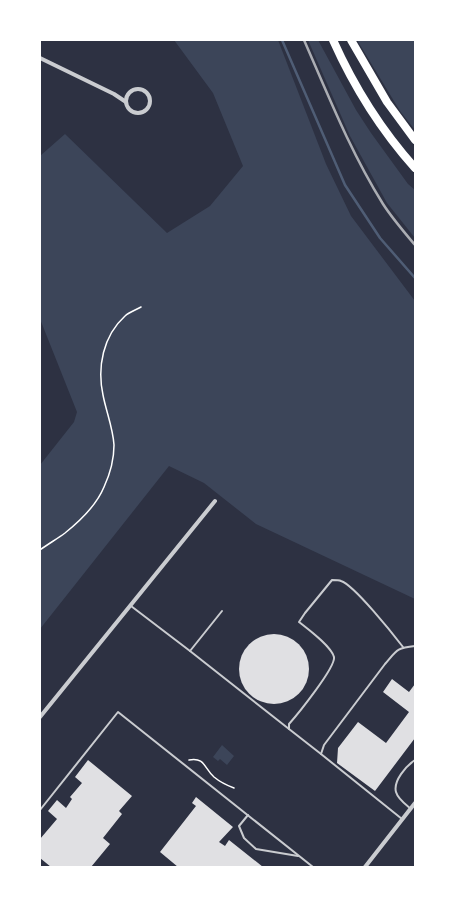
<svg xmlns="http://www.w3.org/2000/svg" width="455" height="907" font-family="'Varela Round',sans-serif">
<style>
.green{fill:#3c4559}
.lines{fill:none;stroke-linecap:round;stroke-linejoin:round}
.stream{stroke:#4f5d75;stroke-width:2.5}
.building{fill:#e0e0e3}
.path{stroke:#fff;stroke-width:1.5}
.service{stroke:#caccd0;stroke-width:2}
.minor{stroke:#caccd0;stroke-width:4}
.motorway{stroke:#fff;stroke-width:8}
.rail{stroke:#abadb3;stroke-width:2.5}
</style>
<rect width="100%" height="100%" fill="#2d3142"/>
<!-- green -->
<g class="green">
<path d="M174,40H278L326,164L351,216L415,301V599L256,524L204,483L169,466L40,629V465L74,422L77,412L40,319V156L65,134L167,233L210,206L243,166L213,93Z"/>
<path d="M308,40H318L356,110L371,133L408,184L415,190V238L387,203L350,136Z"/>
<path d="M357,40H415V130L400,111Z"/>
<path d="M222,745L234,756L227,765L220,759L218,761L213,757Z"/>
</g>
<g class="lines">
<!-- stream -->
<path class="stream" d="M282,40L345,185L380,238L415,278"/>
</g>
<!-- building -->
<g class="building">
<circle cx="274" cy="669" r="35"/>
<path d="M392,679L409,692L415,684V738L375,791L337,763L338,748L358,722L386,743L409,712L383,692Z"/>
<path d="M88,760L132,796L119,811L122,814L103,838L110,844L91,867H51L40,858V839L57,819L48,811L57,800L66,808L72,799L70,797L82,783L75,777Z"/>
<path d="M196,797L233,827L219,842L225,846L229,840L263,867H178L160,852L196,806L192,803Z"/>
</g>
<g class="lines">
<!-- path -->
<g class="path">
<path d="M40,550C48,544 57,539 65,533C80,521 97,504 104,487C110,474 114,459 114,445C113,428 106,411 103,395C97,367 103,336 125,316C129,312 136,310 141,307"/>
<path d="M189,760C205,757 204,768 214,777C220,782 226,785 234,788"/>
</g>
<!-- service -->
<g class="service">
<path d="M131,606L190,651L222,611"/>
<path d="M190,651L289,729"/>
<path d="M321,754L289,729V724C297,715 336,667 334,657C331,646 309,630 299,622L305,613L332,580C335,580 339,580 341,581C354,585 393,634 403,647"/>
<path d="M410,808C405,804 398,799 396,792C393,781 406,766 415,760"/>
<path d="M40,810L118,712L313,867"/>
<path d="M248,815L239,826L244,838L256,849L298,856"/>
<path d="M402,819L321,754L324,745L385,664C397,650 396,648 415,646"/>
</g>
<!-- minor -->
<g class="minor">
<path d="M40,58L114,94L126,102"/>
<circle cx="138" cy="101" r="12"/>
<path d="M40,717L215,501"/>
<path d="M365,867L415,803"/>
</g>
<!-- motorway -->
<g class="motorway">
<path d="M333,40C354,87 381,130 415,168"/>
<path d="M351,40L387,102L415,140"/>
</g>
<!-- rail -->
<path class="rail" d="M304,40C328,95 351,153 383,204C392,218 404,232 415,245"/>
</g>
<!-- border -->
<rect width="455" height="907" fill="none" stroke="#ffffff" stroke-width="82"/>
</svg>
